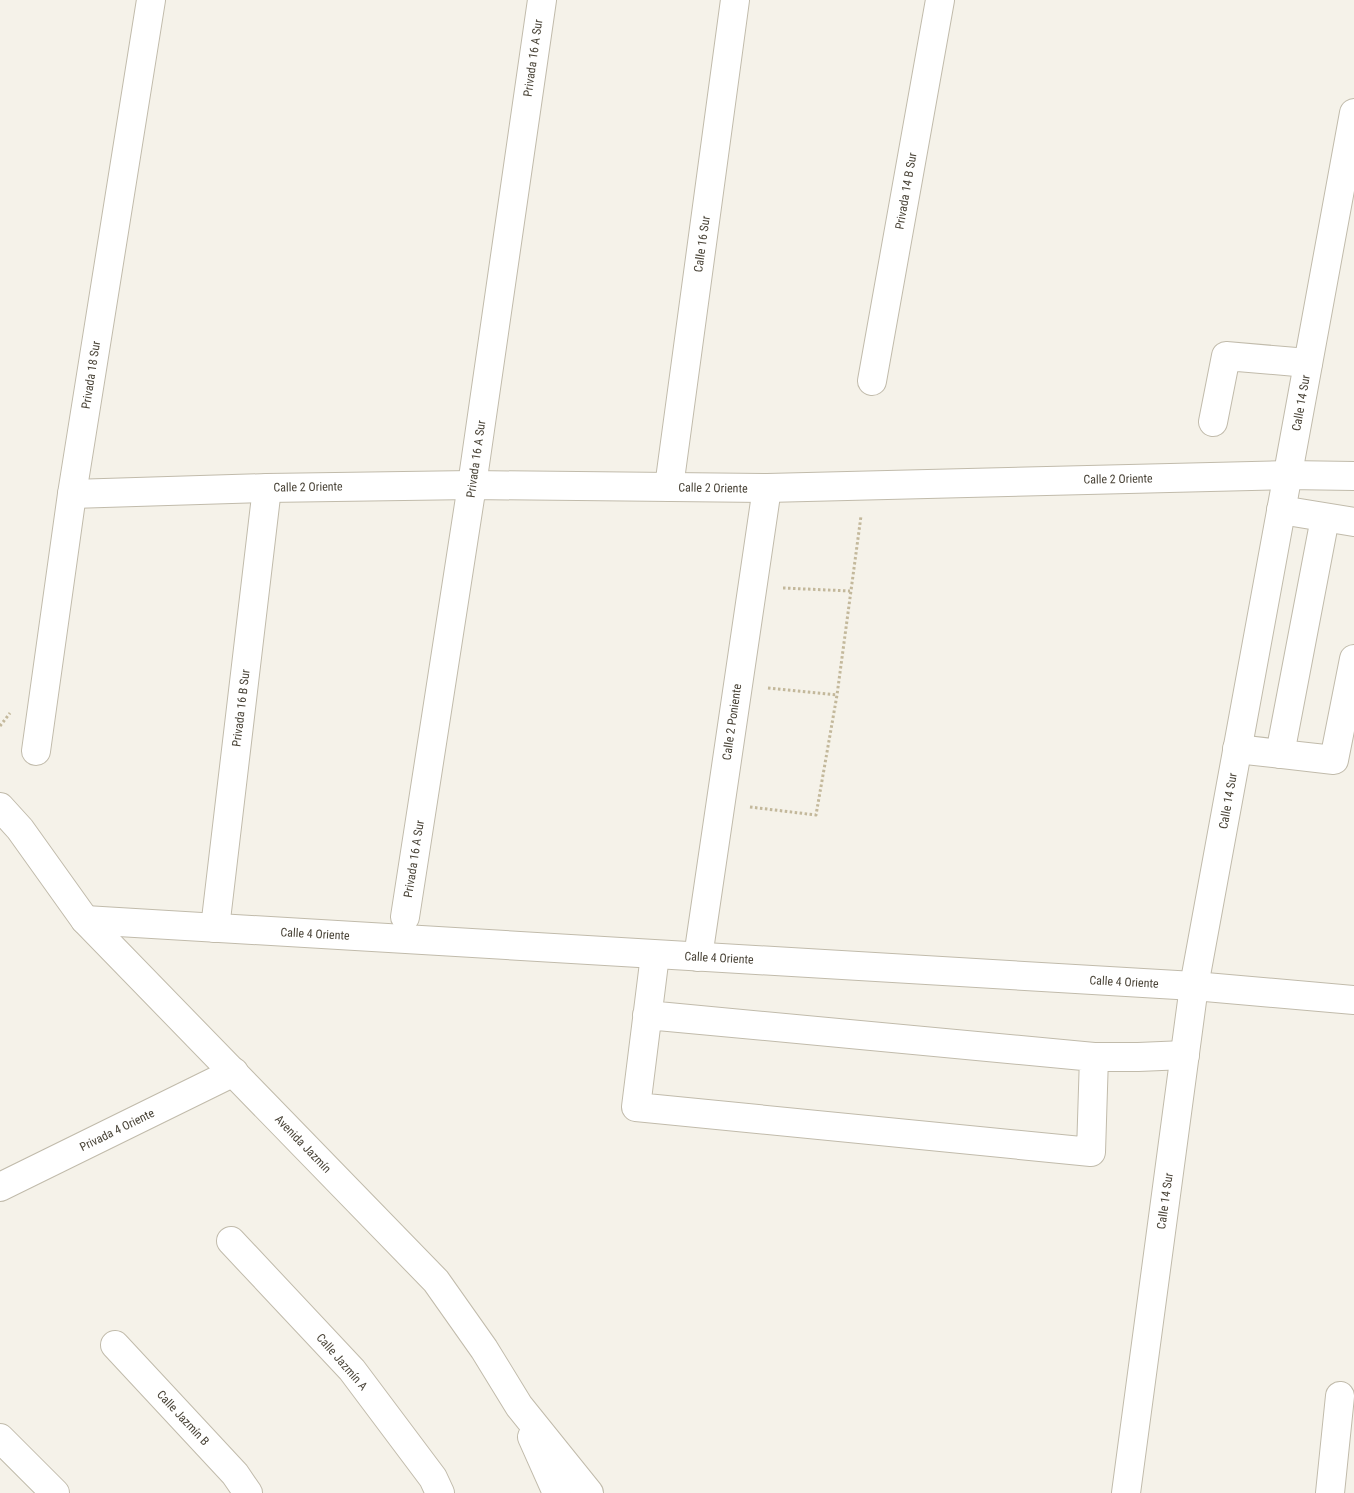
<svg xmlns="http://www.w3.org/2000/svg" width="1354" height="1493" font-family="'Roboto Condensed',sans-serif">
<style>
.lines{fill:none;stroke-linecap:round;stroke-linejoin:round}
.minor-casing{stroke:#c1bbab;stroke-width:30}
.path{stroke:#c3b89b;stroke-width:3;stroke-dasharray:2.5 2.5;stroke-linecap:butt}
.minor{stroke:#fff;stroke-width:28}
.labels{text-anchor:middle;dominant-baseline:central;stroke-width:4;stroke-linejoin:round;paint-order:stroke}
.street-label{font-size:12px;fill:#494337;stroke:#fff}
</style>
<rect width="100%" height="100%" fill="#f5f2e9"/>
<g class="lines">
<defs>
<g id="minor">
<path d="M872,381L940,0"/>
<path d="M1213,422L1226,356L1308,363"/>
<path d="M669,487L735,0"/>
<path d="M72,494L267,488L472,485L767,488L1288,475L1354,476"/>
<path d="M1281,510L1354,522"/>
<path d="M1237,749L1334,760L1354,659"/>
<path d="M36,751L72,494L151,0"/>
<path d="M1280,754L1325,518"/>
<path d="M0,807L20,829L85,920L436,1281L484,1349L519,1406L589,1493"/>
<path d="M405,917L472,485L542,0"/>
<path d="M85,920L1194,986L1354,1000"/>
<path d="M215,928L267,488"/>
<path d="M698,957L767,488"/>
<path d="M647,1015L1094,1057L1091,1152L636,1107L655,955"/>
<path d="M1094,1057H1138L1185,1055"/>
<path d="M0,1187L234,1072"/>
<path d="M231,1241L352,1370L433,1478L440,1493"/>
<path d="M115,1345L235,1474L248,1493"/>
<path d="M532,1437L557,1493"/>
<path d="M0,1438L55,1493"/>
<path d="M1126,1493L1194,986L1354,113"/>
<path d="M1330,1493L1340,1396"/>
</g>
</defs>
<!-- minor casing -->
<use href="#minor" class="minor-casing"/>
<!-- path -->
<g class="path">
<path d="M783,588L850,591"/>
<path d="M768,688L837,695"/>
<path d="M0,726L10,713"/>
<path d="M750,807L816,815L837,695L861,516"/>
</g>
<!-- minor -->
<use href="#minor" class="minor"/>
</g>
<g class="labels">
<!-- street labels -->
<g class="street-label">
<text transform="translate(533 58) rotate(-82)">Privada 16 A Sur</text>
<text transform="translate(906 191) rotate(-80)">Privada 14 B Sur</text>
<text transform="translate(702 244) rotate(-82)">Calle 16 Sur</text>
<text transform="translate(91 375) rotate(-81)">Privada 18 Sur</text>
<text transform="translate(1301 403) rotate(-80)">Calle 14 Sur</text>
<text transform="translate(476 459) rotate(-82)">Privada 16 A Sur</text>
<text transform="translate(1118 479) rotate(-1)">Calle 2 Oriente</text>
<text transform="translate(308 487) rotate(-1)">Calle 2 Oriente</text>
<text transform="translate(713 488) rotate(1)">Calle 2 Oriente</text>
<text transform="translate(241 708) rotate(-83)">Privada 16 B Sur</text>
<text transform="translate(732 722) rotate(-82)">Calle 2 Poniente</text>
<text transform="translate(1228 801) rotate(-80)">Calle 14 Sur</text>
<text transform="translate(414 859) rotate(-81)">Privada 16 A Sur</text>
<text transform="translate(315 934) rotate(3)">Calle 4 Oriente</text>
<text transform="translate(719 958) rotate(3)">Calle 4 Oriente</text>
<text transform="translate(1124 982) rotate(3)">Calle 4 Oriente</text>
<text transform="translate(117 1130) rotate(-26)">Privada 4 Oriente</text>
<text transform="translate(303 1144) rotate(46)">Avenida Jazmín</text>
<text transform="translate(1165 1201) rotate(-82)">Calle 14 Sur</text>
<text transform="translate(342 1362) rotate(49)">Calle Jazmín A</text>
<text transform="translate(183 1418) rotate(47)">Calle Jazmín B</text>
</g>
</g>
</svg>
